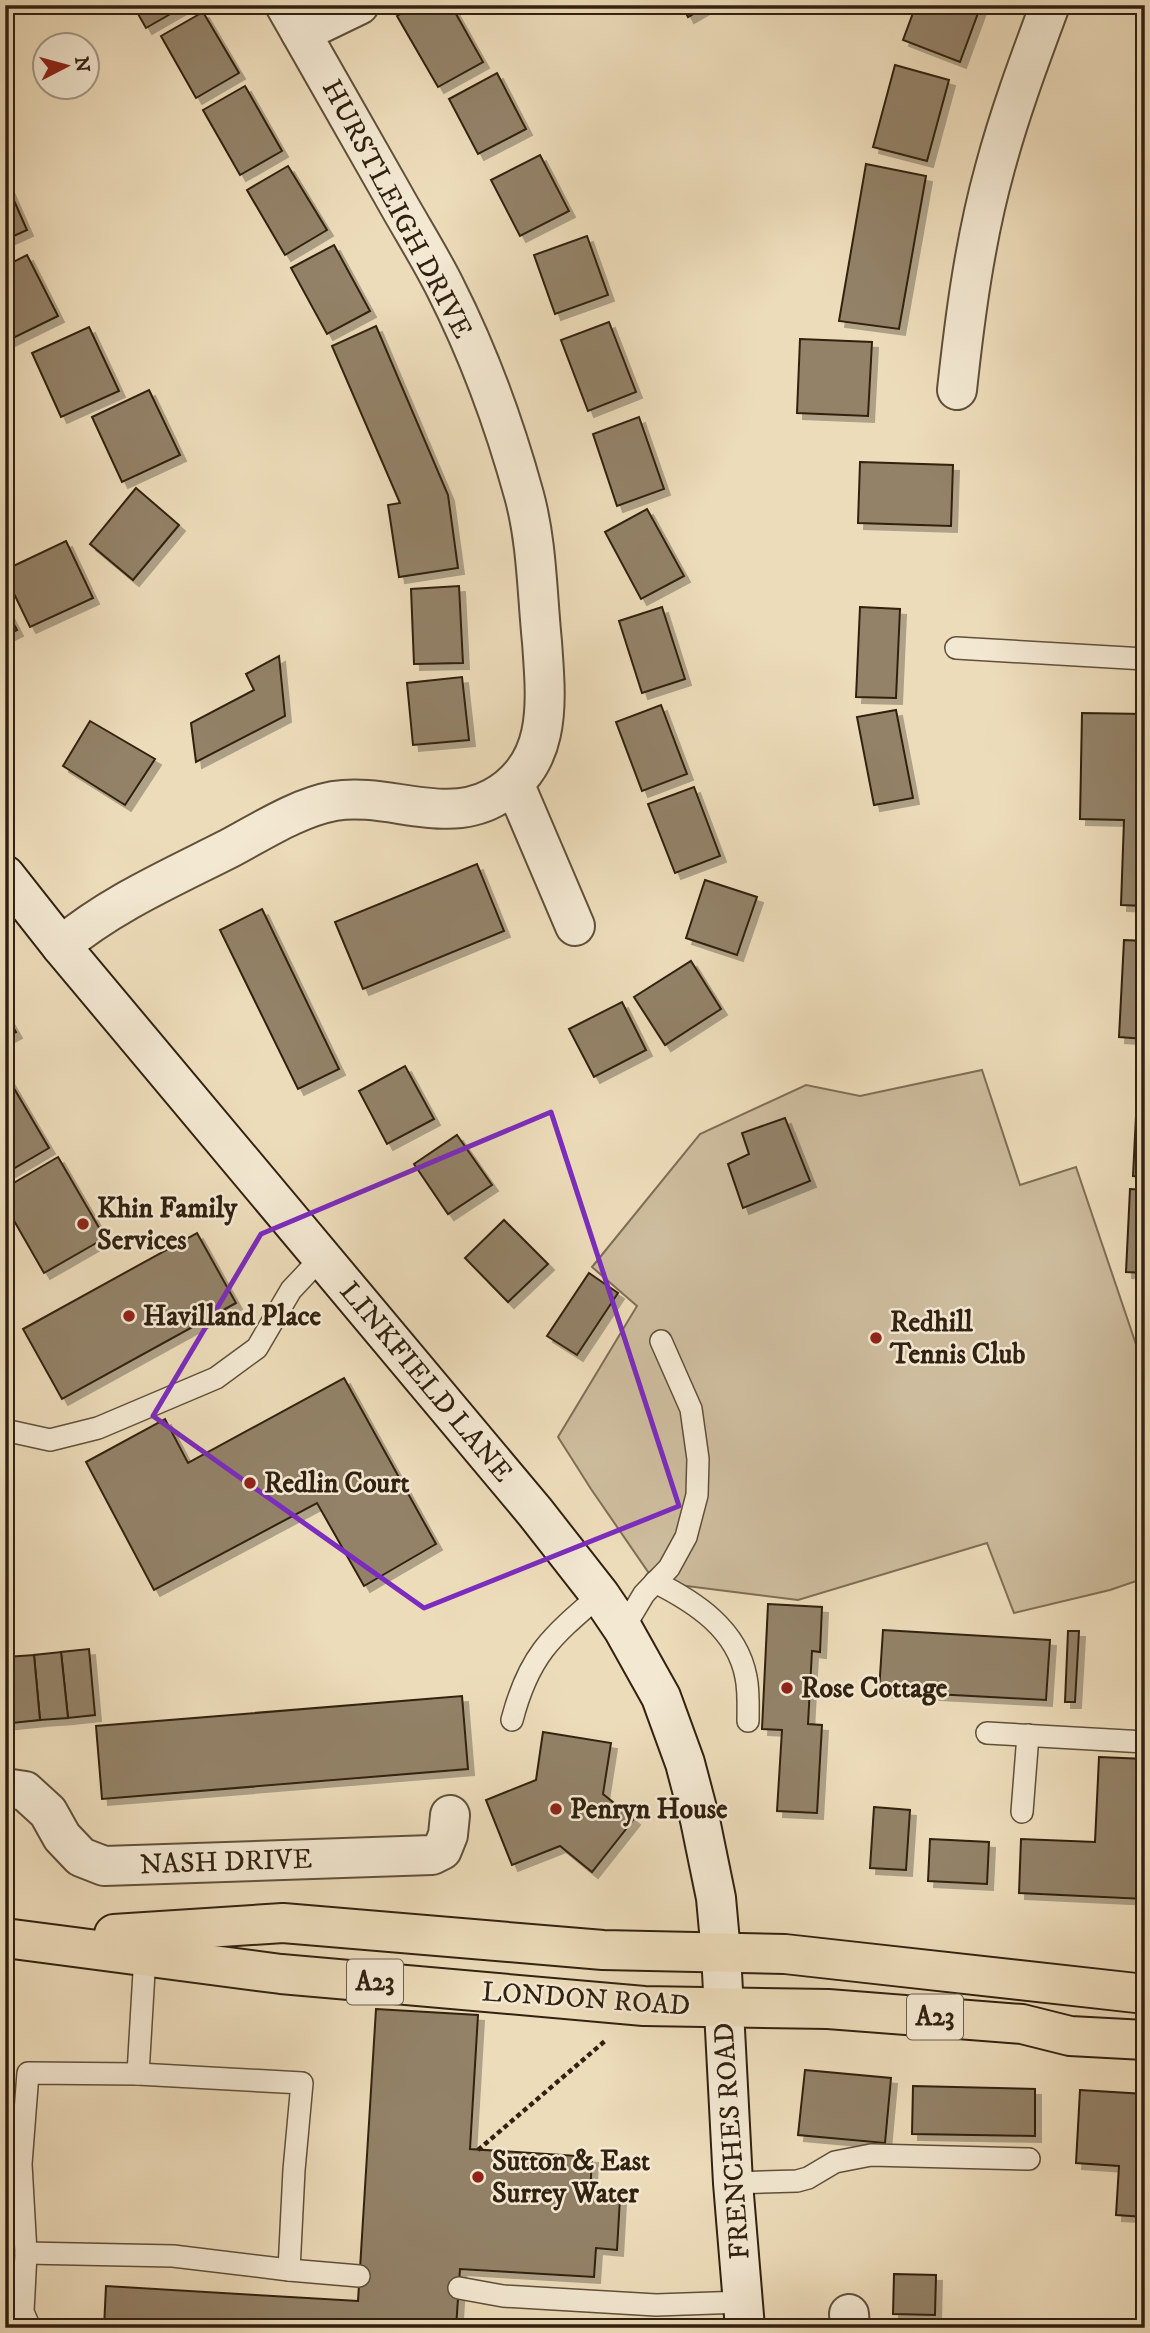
<svg xmlns="http://www.w3.org/2000/svg" width="1150" height="2333" font-family="'IM FELL DW Pica',serif">
<style>
.green{fill:#cdbc9d;stroke:#7f6e56;stroke-width:2}
.building{fill:#938268;stroke:#312110;stroke-width:2;filter:url(#shadow)}
.lines{fill:none;stroke-linecap:round;stroke-linejoin:round}
.lane-casing{stroke:#60503a;stroke-width:24}
.street-casing{stroke:#60503a;stroke-width:42}
.secondary-casing{stroke:#312110;stroke-width:42}
.primary-casing{stroke:#312110;stroke-width:42}
.path{stroke:#312110;stroke-width:4.5;stroke-dasharray:5 3.5;stroke-linecap:butt}
.lane{stroke:#f3e8d2;stroke-width:21}
.street{stroke:#f3e8d2;stroke-width:38}
.secondary{stroke:#f3e8d2;stroke-width:38}
.primary{stroke:#eddcba;stroke-width:38}
.marked{fill:none;stroke:#7b2cbf;stroke-width:5;stroke-linejoin:round}
.poi-dot{fill:#8f2418;stroke:#f3e8d2;stroke-width:2.5}
.labels{text-anchor:middle;dominant-baseline:central;stroke-width:5;stroke-linejoin:round;paint-order:stroke}
.shield{fill:#f3e8d2;stroke:#6b5d4a;stroke-width:2}
.shield-label{font-size:26px;font-weight:bold;fill:#312110}
.street-label{font-size:28px;fill:#312110;stroke:#f3e8d2}
.poi-label{font-size:28px;font-weight:bold;fill:#312110;stroke:#f3e8d2;text-anchor:start}
</style>
<defs>
<filter id="shadow"><feDropShadow dx="6" dy="6" stdDeviation="0" flood-color="#0004"/></filter>
</defs>
<rect width="100%" height="100%" fill="#eddcba"/>
<filter id="stains"><feTurbulence type="fractalNoise" baseFrequency=".00286" numOctaves="4"/><feColorMatrix values="0 0 0 0 .2 0 0 0 0 .09 0 0 0 0 .02 0 0 0 .5 -.17"/></filter>
<radialGradient id="worn" r=".72"><stop offset=".6" stop-color="#630" stop-opacity="0"/><stop offset="1" stop-color="#630" stop-opacity=".3"/></radialGradient>
<!-- green -->
<path class="green" d="M982,1070L1020,1185L1076,1167L1145,1371V1578L1110,1590L1014,1613L987,1543L798,1600L655,1582L591,1489L558,1437L637,1306L592,1267L700,1134L806,1085L860,1096Z"/>
<!-- building -->
<g class="building">
<path d="M133,5H186L146,28Z"/>
<path d="M416,5H451L483,62L438,87L397,16Z"/>
<path d="M682,5H709L688,17Z"/>
<path d="M916,5H981L960,62L903,40Z"/>
<path d="M203,12L239,73L196,98L161,36Z"/>
<path d="M895,65L949,80L927,161L873,147Z"/>
<path d="M497,73L526,129L478,154L449,99Z"/>
<path d="M245,86L282,151L240,175L203,110Z"/>
<path d="M540,155L569,211L520,236L491,180Z"/>
<path d="M866,164L926,176L899,329L839,321Z"/>
<path d="M288,166L327,230L285,255L247,190Z"/>
<path d="M5,180L27,230L5,240Z"/>
<path d="M587,236L608,295L555,314L534,255Z"/>
<path d="M334,245L370,311L327,334L291,268Z"/>
<path d="M27,255L58,316L5,342V266Z"/>
<path d="M609,322L636,392L588,411L561,340Z"/>
<path d="M376,326L448,495L458,568L399,577L388,505L400,503L332,346Z"/>
<path d="M89,327L119,391L61,417L32,353Z"/>
<path d="M800,339L872,342L868,416L797,413Z"/>
<path d="M149,390L180,455L122,482L92,417Z"/>
<path d="M639,417L664,489L617,506L593,434Z"/>
<path d="M860,462L953,465L951,526L858,523Z"/>
<path d="M136,488L179,525L133,580L90,544Z"/>
<path d="M647,509L684,576L641,599L605,532Z"/>
<path d="M1144,511H1145V610H1139Z"/>
<path d="M66,541L93,598L30,627L5,575V570Z"/>
<path d="M459,586L463,663L414,664L411,589Z"/>
<path d="M5,607L17,630L5,636Z"/>
<path d="M662,607L685,679L642,693L619,621Z"/>
<path d="M860,607L900,609L896,698L856,697Z"/>
<path d="M279,656L285,716L196,762L191,723L254,690L246,674Z"/>
<path d="M462,677L469,740L413,745L407,683Z"/>
<path d="M661,705L687,774L642,791L616,722Z"/>
<path d="M896,710L913,798L874,805L857,717Z"/>
<path d="M1082,713L1145,714V906L1121,905L1124,820L1080,819Z"/>
<path d="M90,721L155,759L125,805L63,766Z"/>
<path d="M694,787L720,856L675,873L648,804Z"/>
<path d="M477,864L504,931L363,989L335,922Z"/>
<path d="M705,880L757,897L737,955L686,938Z"/>
<path d="M262,909L339,1069L298,1089L220,930Z"/>
<path d="M1124,940L1145,941V1039L1119,1037Z"/>
<path d="M691,961L721,1009L665,1045L634,997Z"/>
<path d="M622,1002L646,1050L594,1077L569,1029Z"/>
<path d="M5,1013L16,1032L5,1038Z"/>
<path d="M405,1066L434,1119L387,1144L359,1091Z"/>
<path d="M5,1073L49,1148L6,1173L5,1171Z"/>
<path d="M1136,1116L1145,1117V1177L1133,1176Z"/>
<path d="M785,1118L810,1181L743,1208L728,1164L749,1154L742,1133Z"/>
<path d="M457,1135L492,1185L448,1214L414,1164Z"/>
<path d="M58,1157L105,1238L44,1273L5,1205V1188Z"/>
<path d="M1130,1189L1145,1190V1273L1126,1272Z"/>
<path d="M504,1220L548,1264L508,1302L465,1258Z"/>
<path d="M197,1233L236,1303L62,1399L23,1329Z"/>
<path d="M589,1273L618,1293L577,1355L547,1336Z"/>
<path d="M344,1378L436,1544L364,1586L317,1503L154,1590L86,1462L165,1419L188,1463Z"/>
<path d="M768,1604L822,1607L820,1652L812,1651L808,1724L822,1725L817,1813L777,1811L782,1730L762,1729Z"/>
<path d="M883,1630L1050,1640L1046,1700L879,1691Z"/>
<path d="M1068,1631H1079L1075,1702H1065Z"/>
<path d="M89,1649L95,1715L68,1718L61,1652Z"/>
<path d="M61,1652L68,1718L40,1720L34,1655Z"/>
<path d="M34,1655L40,1720L12,1723L6,1657Z"/>
<path d="M6,1657L12,1723L5,1724V1658Z"/>
<path d="M462,1696L468,1769L102,1799L96,1726Z"/>
<path d="M543,1732L611,1743L603,1794L634,1819L592,1872L560,1846L512,1865L486,1800L536,1780Z"/>
<path d="M1099,1757L1145,1759V1899L1019,1893L1021,1839L1095,1842Z"/>
<path d="M874,1807L910,1810L906,1870L870,1868Z"/>
<path d="M930,1839L989,1842L987,1884L928,1881Z"/>
<path d="M376,2009L478,2015L470,2149L592,2157L590,2197L620,2198L617,2250L596,2248L594,2277L460,2269L456,2328H104L106,2286L358,2301Z"/>
<path d="M805,2070L891,2078L885,2143L798,2135Z"/>
<path d="M913,2086L1035,2089V2136L912,2134Z"/>
<path d="M1080,2090L1145,2094V2217L1116,2215L1119,2166L1076,2163Z"/>
<path d="M894,2274L936,2275L935,2315L893,2314Z"/>
</g>
<g class="lines">
<defs>
<g id="lane">
<path d="M956,648L1145,659"/>
<path d="M5,1428L9,1431L50,1440L98,1428L216,1378L257,1348L291,1290L321,1258"/>
<path d="M655,1582C695,1602 737,1629 746,1677C749,1691 748,1707 748,1721"/>
<path d="M623,1629L644,1594L669,1568L686,1537L697,1495L698,1459L691,1409L661,1341"/>
<path d="M512,1720C529,1655 551,1637 600,1595"/>
<path d="M987,1733L1145,1742"/>
<path d="M1022,1812L1028,1735"/>
<path d="M138,2074L145,1955"/>
<path d="M733,2183L797,2181L808,2178L835,2162L871,2155L1029,2159"/>
<path d="M26,2253L173,2256L289,2270L359,2276"/>
<path d="M459,2288L503,2296L656,2305L743,2302"/>
<path d="M30,2328L23,2312L26,2253L21,2164L28,2073L138,2074L302,2083L294,2170L289,2270"/>
</g>
<g id="street">
<path d="M301,33L359,5"/>
<path d="M957,390C965,316 975,240 995,168C1010,112 1030,59 1050,5"/>
<path d="M514,783L575,926"/>
<path d="M61,946C111,904 173,877 230,848C262,831 297,808 334,801C387,792 443,825 493,798C554,765 546,700 542,642C537,593 537,542 524,495C505,426 477,350 445,287C429,255 409,224 392,193C356,130 321,68 285,5"/>
<path d="M5,1788L25,1791L48,1812L62,1837L81,1857L104,1866L432,1855L442,1850L448,1835L450,1815"/>
<path d="M849,2314L850,2328"/>
</g>
<path id="secondary" d="M5,875L61,946L535,1512L600,1595L623,1629L661,1697L685,1763L700,1820L716,1898L721,1953L733,2183L745,2328"/>
<g id="primary">
<path d="M114,1934L283,1923L603,1950L785,1954L1145,1994"/>
<path d="M5,1938L281,1974L644,2006L828,2009L1022,2024L1070,2036L1145,2040"/>
</g>
</defs>
<!-- lane casing -->
<use href="#lane" class="lane-casing"/>
<!-- street casing -->
<use href="#street" class="street-casing"/>
<!-- secondary casing -->
<use href="#secondary" class="secondary-casing"/>
<!-- primary casing -->
<use href="#primary" class="primary-casing"/>
<!-- path -->
<path class="path" d="M478,2150L605,2041"/>
<!-- lane -->
<use href="#lane" class="lane"/>
<!-- street -->
<use href="#street" class="street"/>
<!-- secondary -->
<use href="#secondary" class="secondary"/>
<!-- primary -->
<use href="#primary" class="primary"/>
</g>
<!-- marked area -->
<path class="marked" d="M551,1112L679,1506L424,1608L153,1416L261,1234Z"/>
<!-- markers -->
<g class="poi-dot">
<circle cx="83" cy="1224" r="7"/>
<circle cx="129" cy="1316" r="7"/>
<circle cx="876" cy="1338" r="7"/>
<circle cx="250" cy="1483" r="7"/>
<circle cx="787" cy="1688" r="7"/>
<circle cx="556" cy="1809" r="7"/>
<circle cx="478" cy="2177" r="7"/>
</g>
<g class="labels">
<!-- shield labels -->
<g class="shield">
<rect x="347" y="1959.5" width="56" height="45" rx="5"/>
<rect x="907" y="1994.5" width="56" height="45" rx="5"/>
</g>
<g class="shield-label">
<text x="375" y="1982">A23</text>
<text x="935" y="2017">A23</text>
</g>
<!-- street labels -->
<g class="street-label">
<text transform="translate(397 209) rotate(62)">HURSTLEIGH DRIVE</text>
<text transform="translate(426 1382) rotate(50)">LINKFIELD LANE</text>
<text transform="translate(226 1862) rotate(-2)">NASH DRIVE</text>
<text transform="translate(586 1999) rotate(4)">LONDON ROAD</text>
<text transform="translate(732 2141) rotate(-94)">FRENCHES ROAD</text>
</g>
<!-- poi labels -->
<g class="poi-label">
<text x="97" y="1208">Khin Family<tspan x="97" dy="32">Services</tspan></text>
<text x="143" y="1316">Havilland Place</text>
<text x="890" y="1322">Redhill<tspan x="890" dy="32">Tennis Club</tspan></text>
<text x="264" y="1483">Redlin Court</text>
<text x="801" y="1688">Rose Cottage</text>
<text x="570" y="1809">Penryn House</text>
<text x="492" y="2161">Sutton &amp; East<tspan x="492" dy="32">Surrey Water</tspan></text>
</g>
</g>
<!-- margin -->
<rect width="1150" height="2333" fill="none" stroke="#eddcba" stroke-width="28"/>
<rect x="7" y="7" width="1136" height="2319" fill="none" stroke="#312110" stroke-width="3.5"/>
<rect x="14" y="14" width="1122" height="2305" fill="none" stroke="#312110" stroke-width="2"/>
<!-- north arrow -->
<g transform="translate(66 66) rotate(84)"><circle r="33" fill="#f3e8d2" stroke="#a59884" stroke-width="2"/>
<path d="M0-5L12 26L0 18L-12 26Z" fill="#8f2418"/>
<text y="-10" font-size="19" font-weight="bold" text-anchor="middle" fill="#312110">N</text>
</g>
<rect width="100%" height="100%" filter="url(#stains)"/>
<rect width="100%" height="100%" fill="url(#worn)"/>
</svg>
